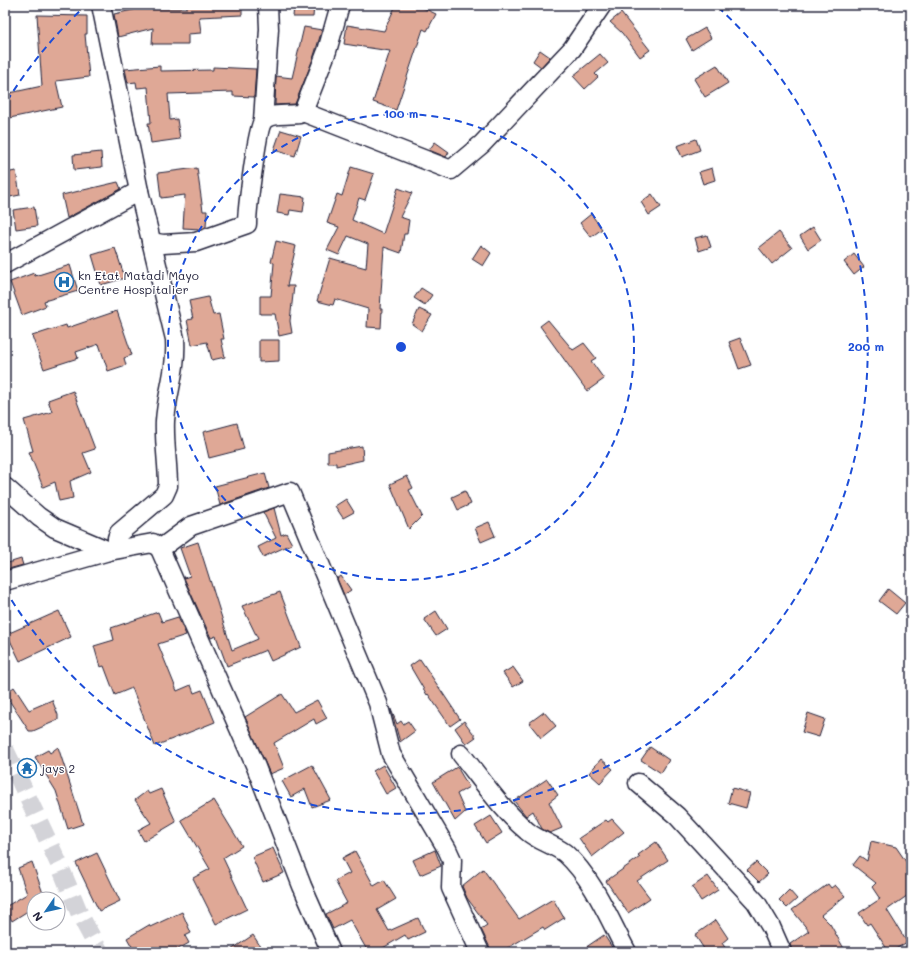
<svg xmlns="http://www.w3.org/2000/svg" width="916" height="957" font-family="Mali,sans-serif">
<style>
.building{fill:#dfa896;stroke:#22223b}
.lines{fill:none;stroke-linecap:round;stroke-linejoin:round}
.minor-tunnel{stroke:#d3d3d8;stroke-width:18;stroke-dasharray:18 9;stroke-linecap:butt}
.minor-casing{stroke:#22223b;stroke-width:21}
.minor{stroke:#fff;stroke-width:18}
.ring{fill:none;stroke:#1d4ed8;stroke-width:2;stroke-dasharray:7 5}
.labels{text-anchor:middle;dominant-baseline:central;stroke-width:3;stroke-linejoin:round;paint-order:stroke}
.poi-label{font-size:12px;fill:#22223b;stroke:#fff;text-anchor:start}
.centre{fill:#1d4ed8;stroke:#fff;stroke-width:2}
.ring-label{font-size:12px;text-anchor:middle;font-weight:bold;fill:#1d4ed8;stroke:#fff;stroke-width:3;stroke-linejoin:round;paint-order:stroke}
</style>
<rect width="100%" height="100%" fill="#fff"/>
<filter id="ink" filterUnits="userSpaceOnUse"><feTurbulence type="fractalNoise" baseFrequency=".025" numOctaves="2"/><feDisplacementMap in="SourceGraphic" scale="8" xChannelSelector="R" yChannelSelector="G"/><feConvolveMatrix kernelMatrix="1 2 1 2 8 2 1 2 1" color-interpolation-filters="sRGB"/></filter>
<g filter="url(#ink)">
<!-- building -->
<g class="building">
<path d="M187,5H242V15L199,17L201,33L188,34V44H152L153,28L118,37L114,14L142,8H187Z"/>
<path d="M294,5H314L313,17H293Z"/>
<path d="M396,5H417L436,14L427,31L423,29L396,110L373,102L390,51L344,44L347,25L384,31Z"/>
<path d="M621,13L650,50L640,57L622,33L610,22Z"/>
<path d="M37,15L87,16V34H85L89,77L56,81L62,107L5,119V94L42,86Z"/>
<path d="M304,27L322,30L313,59L295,104L275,105L276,76L292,78Z"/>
<path d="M705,28L711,38L692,50L686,39Z"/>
<path d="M540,50L550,57L541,67L533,61Z"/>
<path d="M600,54L608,63L595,74L598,77L585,89L573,76Z"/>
<path d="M717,65L728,83L705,97L694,79Z"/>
<path d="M160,66V71L213,70V67L256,69L254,97L233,96V92L168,94L170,120L177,119L180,139L151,143L148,123H151L148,87L137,88L136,82L128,83L125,69Z"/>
<path d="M281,130L301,136L295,156L274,150Z"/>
<path d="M696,139L700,150L682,157L677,146Z"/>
<path d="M435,142L449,152L446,157L429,150Z"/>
<path d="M101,152L102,167L74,170L73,155Z"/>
<path d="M351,167L374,174L365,200L359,198L352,220L383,234L398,188L412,193L400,217L409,220L407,234H404L401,253L384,247L380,309H382L381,328L367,327L368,309L335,299L333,305L317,301L330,258L366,268L368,244L348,236L339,255L327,250L339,227L327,223L337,194L342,196Z"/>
<path d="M197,168L203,211H207L206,227L201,229L183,228L185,195L161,198L158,173Z"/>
<path d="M712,168L715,180L703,184L699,172Z"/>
<path d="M16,171L20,195L5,198V173Z"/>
<path d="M118,182L121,189L67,218L62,195Z"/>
<path d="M280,194L305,197L303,212L290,210L289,215L277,213Z"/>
<path d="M652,194L661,207L649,215L641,202Z"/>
<path d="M34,207L37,226L16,229L13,210Z"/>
<path d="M591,214L602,229L591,237L580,223Z"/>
<path d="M813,227L821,240L808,249L800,236Z"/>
<path d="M779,232L792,248L772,264L759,248Z"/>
<path d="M707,235L711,247L699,251L695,238Z"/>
<path d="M276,241L296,246L287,286H294L290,321L292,333L279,336L275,314H260V296H271L274,263L271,262Z"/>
<path d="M481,245L491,253L483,266L472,259Z"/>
<path d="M115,248L125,278L101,285L92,255Z"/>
<path d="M854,254L864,267L854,275L844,262Z"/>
<path d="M70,265L78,291L44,301L46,306L22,315L10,282L34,273L35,276Z"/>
<path d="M421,288L432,295L425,305L414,298Z"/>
<path d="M208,297L213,315L219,314L224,339H221L225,357L212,360L207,342L192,345L187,320L193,319L189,301Z"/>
<path d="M419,309L432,315L422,331L412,324Z"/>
<path d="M117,311L132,355L124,358L126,365L108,371L99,344L76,352L78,358L44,369L32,336L66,325L67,328Z"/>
<path d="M548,320L573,350L584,343L596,358L591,361L604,379L587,391L540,326Z"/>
<path d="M740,338L751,365L739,369L729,342Z"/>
<path d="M259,340H279V361L259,362Z"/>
<path d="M73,391L95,449L83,453L91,472L70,481L73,498L59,501L55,482L43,487L29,452L33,451L24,420L52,412L48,400Z"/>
<path d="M237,423L244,449L209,458L203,432Z"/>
<path d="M362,446L363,460L336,466V463H328V452Z"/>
<path d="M265,473L269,488L220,505L215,486Z"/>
<path d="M407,476L413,488L409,490L422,516L409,529L390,484Z"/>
<path d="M465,491L471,504L458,510L452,497Z"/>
<path d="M346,499L354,512L343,518L335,506Z"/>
<path d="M274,508L281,535L286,533L292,544L263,557L258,547L276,538L263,512Z"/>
<path d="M489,522L495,536L481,542L475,528Z"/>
<path d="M198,542L232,650L258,639L242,606L280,592L301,647L271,661L266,650L227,666L216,636L211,638L184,578L190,576L180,548Z"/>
<path d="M21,559L23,565L5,570V564Z"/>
<path d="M341,576L351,590L344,595L337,579Z"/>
<path d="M888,589L905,603L896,614L879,601Z"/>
<path d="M59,611L71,637L20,661L7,634Z"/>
<path d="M436,611L447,629L436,636L424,619Z"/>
<path d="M158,612L162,622L178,617L186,635L158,644L177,691L191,685L194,693L202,690L215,722L155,746L132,688L115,695L104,666L100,667L94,646L114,640L111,628Z"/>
<path d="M420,659L460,719L450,726L428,694L427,695L410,666Z"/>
<path d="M513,667L523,681L513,687L503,673Z"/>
<path d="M14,687L29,710L52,700L58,715V720L33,731H29L5,694Z"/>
<path d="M282,694L294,712L317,700L327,718L316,724L314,719L274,743L284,768L270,774L245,717Z"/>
<path d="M390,707L397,724L401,721L403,724L408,721L415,731L400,742Z"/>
<path d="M544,712L556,726L541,738L529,723Z"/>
<path d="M808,713L825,719L819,737L802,732Z"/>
<path d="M464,721L476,737L466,744L455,728Z"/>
<path d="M58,747L83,824L68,829L56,791L35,757L48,750L50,753Z"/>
<path d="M650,747L669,760L661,773L641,760Z"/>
<path d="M601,759L613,769L600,783L589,773Z"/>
<path d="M312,765L331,800L312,807L305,789L291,797L282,781Z"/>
<path d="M383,765L396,788L386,794L373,771Z"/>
<path d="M457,767L469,787L457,794L465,812L455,821L433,782Z"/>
<path d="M547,779L558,795L549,802L562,828L550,833L542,829L533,811L526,816L514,801Z"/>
<path d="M732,788L750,793L746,808L728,803Z"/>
<path d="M161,789L176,822L144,841L138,830L151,823L135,800L147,791L149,794Z"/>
<path d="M214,800L242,846L223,858L247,909L216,924L193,878L210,869L181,820Z"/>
<path d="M491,816L502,833L486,843L475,826Z"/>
<path d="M612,819L624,832L592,857L579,838L606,820L608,822Z"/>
<path d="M871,841L896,847L909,866L906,868L911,875V893L887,910L907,942L891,952H889L870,923L867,925L859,913L880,899L872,887L876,883L853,865L860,856L867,861Z"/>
<path d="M656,842L668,860L637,881L650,898L628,913L606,881L640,857L638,855Z"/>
<path d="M273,848L284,873L263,882L252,857Z"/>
<path d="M435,850L441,866L420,875L413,860Z"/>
<path d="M355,851L374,886L384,880L396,899L377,910L389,931L418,918L425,932L408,940L405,935L376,952H368L350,920L333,929L326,914L347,903L335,881L350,873L342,858Z"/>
<path d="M97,853L120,901L99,911L76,863Z"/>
<path d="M32,862L45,899H34V907L12,921L5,907L27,894L18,868Z"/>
<path d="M756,862L768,874L759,882L747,870Z"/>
<path d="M483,869L519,919L553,899L564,918L545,930L543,927L501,952H492L481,929L487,925L467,898L462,886Z"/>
<path d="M708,876L718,890L701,901L692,887Z"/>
<path d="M828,884L831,888L835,885L845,896L821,915L830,924L846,952H792L790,944L809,931L792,910Z"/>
<path d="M789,890L797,899L787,908L779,900Z"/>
<path d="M182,912L191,933L185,936L189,943L173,952H135L127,938L149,925L150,927Z"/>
<path d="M716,920L728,938L722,943L728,952H706L695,935Z"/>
<path d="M253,935L264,952H228Z"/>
<path d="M604,935L615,952H579Z"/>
</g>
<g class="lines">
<!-- minor-tunnel -->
<path class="minor-tunnel" d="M5,749L59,864L81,917L100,952"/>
<defs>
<g id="minor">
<path d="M101,5L139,191L175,339C177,370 167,392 165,421C164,443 168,464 168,486L164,495L119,533L117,538V549"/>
<path d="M303,112L451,170L482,144L572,49L602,5"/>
<path d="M263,121L269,29L268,5"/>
<path d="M151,242L163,244L196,242L247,224C247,210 257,129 263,121C269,113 289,115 299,114L303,112L327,51L340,5"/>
<path d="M5,264L139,191"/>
<path d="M5,487L39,517L55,528L109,551"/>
<path d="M160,549L191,526L290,492L378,703L391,754L447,849L452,860L451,888L480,952"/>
<path d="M5,581L109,551L153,543L160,549L256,767L302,886L331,952"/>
<path d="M461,754C482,780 501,809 527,831C538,841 557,846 566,854C594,880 609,919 627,952"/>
<path d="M638,783L677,816L756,902L771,927L782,952"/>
</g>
</defs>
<!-- minor casing -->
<use href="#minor" class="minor-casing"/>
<!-- minor -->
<use href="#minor" class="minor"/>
</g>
</g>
<!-- distance rings -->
<g class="ring">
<circle cx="401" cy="347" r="233"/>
<path d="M7 101A465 465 0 0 1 84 7M718 7A465 465 0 1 1 7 593"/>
</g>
<!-- icons -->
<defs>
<symbol id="hospital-ring" viewBox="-11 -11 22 22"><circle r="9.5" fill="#fff" stroke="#1f6fb2" stroke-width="1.5"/><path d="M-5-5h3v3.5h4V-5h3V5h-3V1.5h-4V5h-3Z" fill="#1f6fb2"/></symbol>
<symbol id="temple-ring" viewBox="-11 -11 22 22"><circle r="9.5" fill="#fff" stroke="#1f6fb2" stroke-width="1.5"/><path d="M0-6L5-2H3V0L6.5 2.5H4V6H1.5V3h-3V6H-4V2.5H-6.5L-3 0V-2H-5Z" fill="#1f6fb2"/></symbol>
</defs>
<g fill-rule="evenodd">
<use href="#hospital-ring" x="53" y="271" width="22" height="22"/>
<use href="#temple-ring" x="16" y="757" width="22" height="22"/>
</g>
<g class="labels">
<!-- poi labels -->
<g class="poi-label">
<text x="78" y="275">kn Etat Matadi Mayo<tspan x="78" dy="14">Centre Hospitalier</tspan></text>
<text x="41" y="768">jays 2</text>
</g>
</g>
<circle cx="401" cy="347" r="6" class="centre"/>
<g class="ring-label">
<text x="401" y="118">100 m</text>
<text x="866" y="351">200 m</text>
</g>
<!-- margin -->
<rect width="916" height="957" fill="none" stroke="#fff" stroke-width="20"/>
<rect x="10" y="10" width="896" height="937" fill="none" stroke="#22223b" stroke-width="1.5" filter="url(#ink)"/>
<!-- north arrow -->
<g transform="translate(46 911) rotate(236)"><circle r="19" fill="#ffffff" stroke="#a7a7b1"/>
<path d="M0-3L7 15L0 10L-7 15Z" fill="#1f6fb2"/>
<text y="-6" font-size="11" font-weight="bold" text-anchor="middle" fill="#22223b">N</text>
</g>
</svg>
